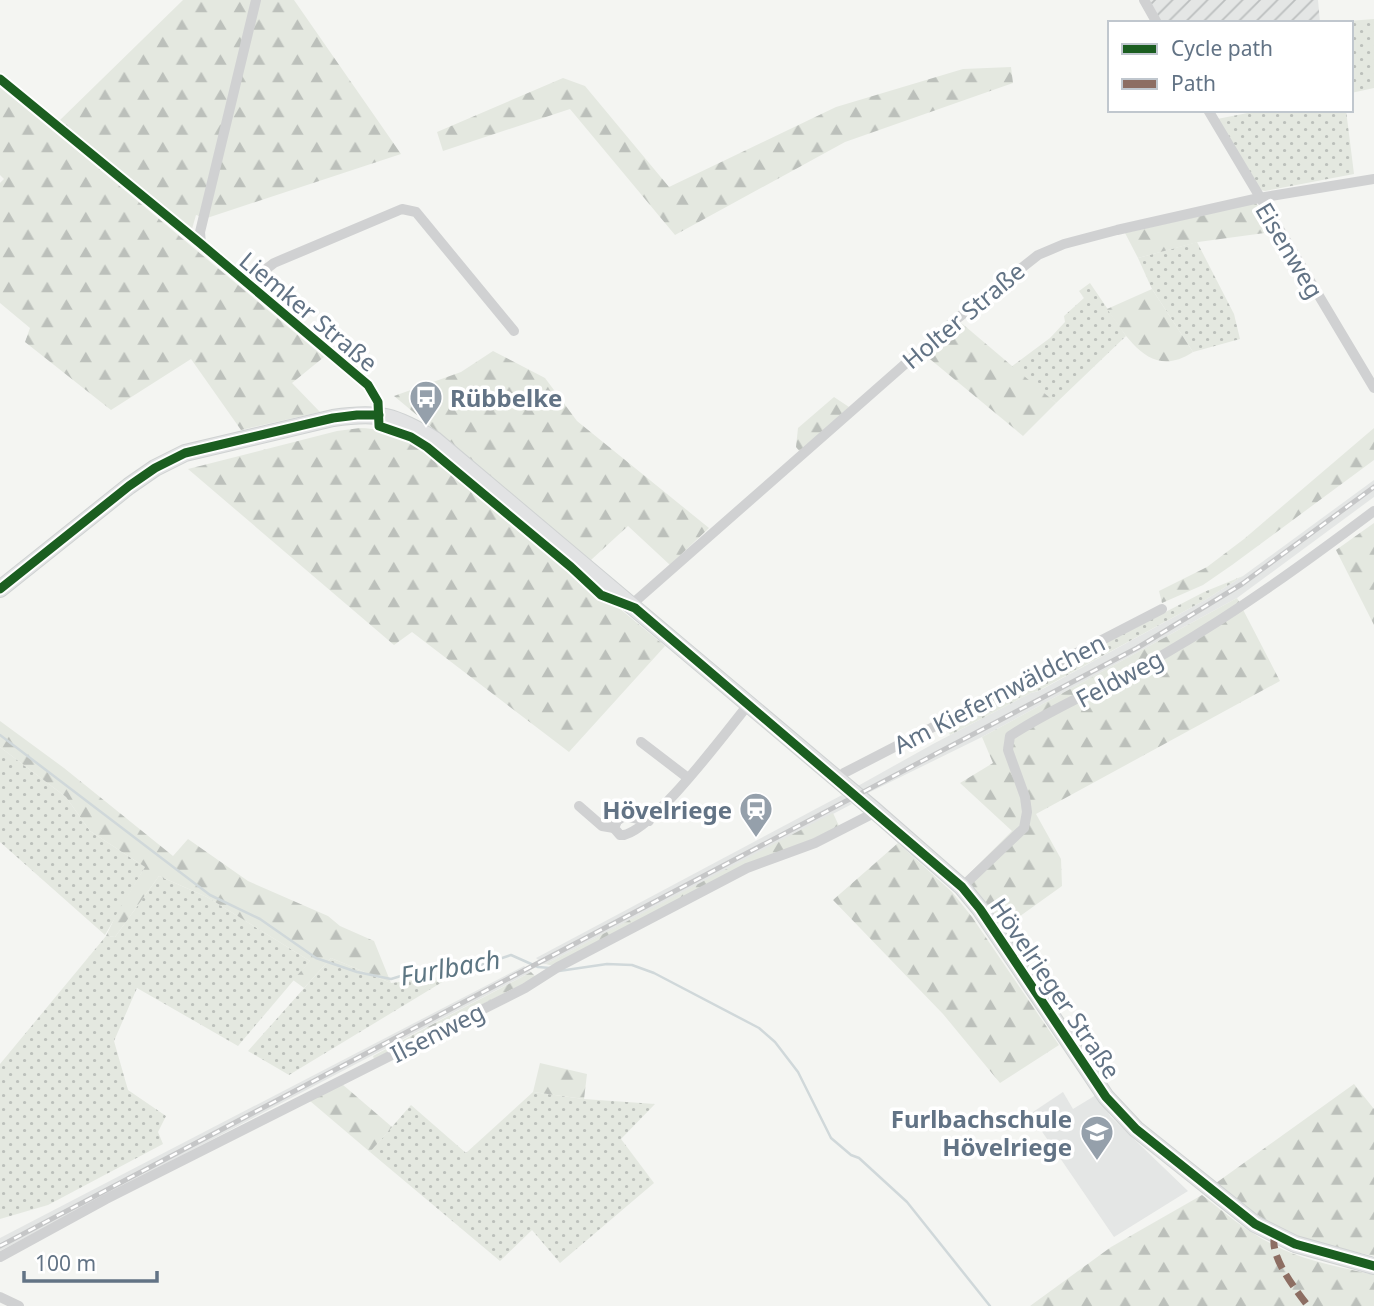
<svg xmlns="http://www.w3.org/2000/svg" width="1374" height="1306" font-family="'Noto Sans',sans-serif">
<style>
.built{fill:#e4e6e5}
.industrial{fill:url(#industrial-furrows)}
.grass{fill:url(#grass-dots)}
.forest{fill:url(#forest-firs)}
.lines{fill:none;stroke-linecap:round;stroke-linejoin:round}
.stream{stroke:#d0d8da;stroke-width:2.5}
.secondary-casing{stroke:#cfd2d2;stroke-width:18}
.minor{stroke:#d0d1d2;stroke-width:10}
.secondary{stroke:#e2e3e4;stroke-width:16}
.rail-casing{stroke:#c5c6c7;stroke-width:5}
.rail{stroke:#fff;stroke-width:2.5;stroke-dasharray:8;stroke-linecap:butt}
.quiet{stroke:#8d6e63;stroke-width:7;stroke-dasharray:14 7;stroke-linecap:butt}
.cycleway-casing{stroke:#fff;stroke-width:13}
.cycleway{stroke:#1b5e20;stroke-width:9}
.labels{text-anchor:middle;dominant-baseline:central;stroke-width:7;stroke-linejoin:round;paint-order:stroke}
.street-label{font-size:24px;fill:#627385;stroke:#fff}
.poi-label{font-size:24px;font-weight:bold;fill:#627385;stroke:#fff;text-anchor:end}
.water-label{font-size:26px;font-style:italic;fill:#5d7683;stroke:#fff}
</style>
<defs>
<pattern id="industrial-furrows" width="10" height="10" patternUnits="userSpaceOnUse" patternTransform="scale(1.75)"><rect width="10" height="10" fill="#e4e6e5"/><path d="M-1 1l2-2M0 10L10 0M9 11l2-2" fill="none" stroke="#bcbfbf"/></pattern>
<pattern id="grass-dots" width="8" height="8" patternUnits="userSpaceOnUse" patternTransform="scale(1.75)"><rect width="8" height="8" fill="#e4e8e0"/><path d="M2 2h.1M6 6h.1" fill="none" stroke="#bcc0bb" stroke-width="1.8" stroke-linecap="round"/></pattern>
<pattern id="forest-firs" width="22" height="20" patternUnits="userSpaceOnUse" patternTransform="scale(1.75)"><rect width="22" height="20" fill="#e4e8e0"/><path d="M5 1l3.5 6h-7zM16 11l3.5 6h-7z" fill="#bcc0bb"/></pattern>
</defs>
<rect width="100%" height="100%" fill="#f4f5f2"/>
<!-- built -->
<g class="built">
<path d="M1374,480V497L1237,598L982,737L866,794L856,787L933,744L1031,693L1039,691L1205,600L1243,576Z"/>
<path d="M842,795L852,804L546,964H543L536,958Z"/>
<path d="M524,966L531,972L0,1251V1238Z"/>
<path d="M1063,1092L1073,1109L1096,1095L1111,1117L1188,1191L1114,1237L1030,1114Z"/>
</g>
<!-- industrial -->
<path class="industrial" d="M1147,0H1318L1320,23H1162Z"/>
<!-- grass -->
<g class="grass">
<path d="M1374,19V88L1351,93V23H1323Z"/>
<path d="M1263,110H1346L1354,174L1265,191L1260,190L1217,119Z"/>
<path d="M1197,242L1234,314L1240,339L1193,352L1152,289L1138,258Z"/>
<path d="M1090,283L1126,336L1056,403L1011,367L1050,338L1065,322L1064,316L1084,298L1079,291Z"/>
<path d="M1243,576L1205,600L1038,691L1031,693L950,735L946,726L1204,592Z"/>
<path d="M0,747L66,797L90,831L145,867L105,935L0,842Z"/>
<path d="M159,876L207,897L310,961L238,1046L137,988L114,1041L128,1090L166,1116L158,1132L163,1144L48,1205L0,1219V1064L106,936L115,937Z"/>
<path d="M331,958L391,983L448,976L449,978L289,1075L248,1051Z"/>
<path d="M533,1092L584,1099L655,1104L621,1139L654,1183L560,1263L532,1230L500,1261L370,1152L411,1105L466,1153Z"/>
</g>
<!-- forest -->
<g class="forest">
<path d="M183,0H294L401,154L207,218L196,215L192,229L59,121Z"/>
<path d="M1011,67L1013,83L845,142L675,235L570,109L443,151L437,132L563,78L585,86L669,187L836,107L963,69Z"/>
<path d="M0,86L324,357L292,383L320,412L241,430L191,359L111,410L25,342L30,328L0,303V183L4,179L0,175Z"/>
<path d="M1256,203L1267,220L1272,232L1198,242L1138,258L1125,233Z"/>
<path d="M1152,289L1193,352C1151,380 1128,339 1107,309Z"/>
<path d="M959,321L1056,403L1023,436L925,355Z"/>
<path d="M493,351L545,378L577,421L709,528L670,565L628,526L591,560L394,396L461,372Z"/>
<path d="M834,397L849,407L800,452L796,447L798,428Z"/>
<path d="M360,428C393,429 413,441 440,460L665,646L569,752L412,632L394,645L188,469L337,431Z"/>
<path d="M1374,428V460L1232,565L1203,585L1162,603L1159,591L1207,567L1244,539Z"/>
<path d="M1374,523V625L1336,550Z"/>
<path d="M1237,598L1280,681L1036,814L1061,859L1062,886L1005,927L978,893L963,880L1012,831L960,783L993,763L982,737Z"/>
<path d="M0,721L64,768L173,856L188,839L248,881L328,916L340,926L374,941L391,983L331,958L304,988L293,980L310,961L207,897L159,876L115,937L106,936L117,913L145,867L90,831L66,797L0,747Z"/>
<path d="M833,813L839,826L556,967L546,964Z"/>
<path d="M898,843L952,892L972,917L1059,1045L1000,1083L943,1014L833,900Z"/>
<path d="M531,972L536,977L374,1059L373,1056Z"/>
<path d="M540,1063L587,1074L584,1099L533,1092Z"/>
<path d="M342,1084L392,1127L370,1152L310,1101Z"/>
<path d="M1354,1084L1374,1109V1256C1344,1249 1312,1243 1284,1230C1259,1219 1238,1200 1216,1183Z"/>
<path d="M1202,1195C1225,1213 1247,1232 1274,1245C1304,1261 1341,1267 1374,1275V1306H1030L1111,1247Z"/>
</g>
<g class="lines">
<!-- stream -->
<g class="stream">
<path d="M0,735L210,895L260,919L316,958L357,972L391,979L427,968L478,966L511,955L538,967L550,968"/>
<path d="M559,971L607,964L632,965L654,973L759,1028L775,1042L798,1072L831,1138L851,1155L859,1158L907,1202L990,1306"/>
</g>
<defs>
<path id="secondary" d="M0,589L129,486L155,468L185,453L333,418C380,411 396,416 435,440L874,810L962,887L980,909L1106,1097L1136,1129L1255,1224L1295,1244L1374,1266"/>
</defs>
<!-- secondary casing -->
<use href="#secondary" class="secondary-casing"/>
<!-- minor -->
<g class="minor">
<path d="M256,0L200,232L201,244L368,385L375,395L379,415"/>
<path d="M1144,0L1157,23"/>
<path d="M1208,110L1374,388"/>
<path d="M249,285L261,273L274,263L402,209L416,212L514,331"/>
<path d="M631,605L954,321L1038,255L1064,244L1117,230L1259,198L1374,179"/>
<path d="M641,742L688,778"/>
<path d="M837,779L844,773L1162,609"/>
<path d="M579,806L602,826L614,828"/>
<path d="M649,821L624,816L617,821L614,828L620,835C647,839 729,728 748,705"/>
<path d="M962,887L1024,828L1027,812L1025,797L1008,750L1010,736C1059,704 1115,682 1166,653C1240,610 1306,562 1374,511"/>
<path d="M0,1257L106,1199L525,988L558,967L747,868L815,843L868,816L873,809"/>
<path d="M0,1297L19,1306"/>
</g>
<!-- secondary -->
<use href="#secondary" class="secondary"/>
<defs>
<path id="rail" d="M0,1246L1137,648L1242,584L1374,487"/>
</defs>
<!-- rail casing -->
<use href="#rail" class="rail-casing"/>
<!-- rail -->
<use href="#rail" class="rail"/>
<!-- quiet -->
<path class="quiet" d="M1275,1235C1268,1255 1296,1290 1308,1306"/>
<defs>
<g id="cycleway">
<path d="M0,79L201,244L368,385L378,402L379,426L411,437L427,447L571,567L601,595L635,608L962,887L980,909L1106,1097L1136,1129L1255,1224L1295,1244L1374,1266"/>
<path d="M0,589L129,486L155,468L185,453L333,418L357,415H379"/>
</g>
</defs>
<!-- cycleway casing -->
<use href="#cycleway" class="cycleway-casing"/>
<!-- cycleway -->
<use href="#cycleway" class="cycleway"/>
</g>
<!-- icons -->
<defs>
<symbol id="bus-pin" viewBox="-11 -11 22 30"><path d="M0 17L-7.5 6A9.5 9.5 0 1 1 7.5 6Z" fill="#95a0ab" stroke="#fff"/><path d="M-5-6H5V4H4V6H2V4H-2V6H-4V4H-5ZM-3.5-4V0h7V-4ZM-3.5 1.2v1.5H-2V1.2ZM2 1.2v1.5H3.5V1.2Z" fill="#fff"/></symbol>
<symbol id="station-pin" viewBox="-11 -11 22 30"><path d="M0 17L-7.5 6A9.5 9.5 0 1 1 7.5 6Z" fill="#95a0ab" stroke="#fff"/><path d="M-3-6H3Q5-6 5-4V2Q5 4 3 4L4.5 6H3L1.5 4h-3L-3 6H-4.5L-3 4Q-5 4-5 2V-4Q-5-6-3-6ZM-3.5-4v3h7v-3ZM-3.5 1v1.5H-2V1ZM2 1v1.5H3.5V1Z" fill="#fff"/></symbol>
<symbol id="school-pin" viewBox="-11 -11 22 30"><path d="M0 17L-7.5 6A9.5 9.5 0 1 1 7.5 6Z" fill="#95a0ab" stroke="#fff"/><path d="M0-5L7-2L0 1L-7-2ZM-4 1L0 2.5L4 1V4Q0 6-4 4Z" fill="#fff"/></symbol>
</defs>
<g fill-rule="evenodd">
<use href="#bus-pin" x="407" y="378" width="38" height="52"/>
<use href="#station-pin" x="737" y="790" width="38" height="52"/>
<use href="#school-pin" x="1078" y="1113" width="38" height="52"/>
</g>
<g class="labels">
<!-- street labels -->
<g class="street-label">
<text transform="translate(1290 250) rotate(59)">Eisenweg</text>
<text transform="translate(309 311) rotate(40)">Liemker Straße</text>
<text transform="translate(963 315) rotate(-40)">Holter Straße</text>
<text transform="translate(1119 678) rotate(-28)">Feldweg</text>
<text transform="translate(999 693) rotate(-27)">Am Kiefernwäldchen</text>
<text transform="translate(1056 988) rotate(56)">Hövelrieger Straße</text>
<text transform="translate(437 1032) rotate(-27)">Ilsenweg</text>
</g>
<!-- poi labels -->
<g class="poi-label">
<text x="450" y="397" text-anchor="start">Rübbelke</text>
<text x="732" y="809">Hövelriege</text>
<text x="1072" y="1118">Furlbachschule<tspan x="1072" dy="28">Hövelriege</tspan></text>
</g>
<!-- water labels -->
<g class="water-label">
<text transform="translate(450 967) rotate(-10)">Furlbach</text>
</g>
</g>
<!-- legend -->
<rect x="1108" y="21" width="245" height="91" fill="#ffffff" stroke="#c0c7ce" stroke-width="2"/>
<rect x="1122" y="44" width="35" height="10" fill="#1b5e20" stroke="#c0c7ce" stroke-width="2"/>
<text x="1171" y="56" font-size="21" fill="#627385">Cycle path</text>
<rect x="1122" y="79" width="35" height="10" fill="#8d6e63" stroke="#c0c7ce" stroke-width="2"/>
<text x="1171" y="91" font-size="21" fill="#627385">Path</text>
<!-- scale -->
<path d="M24 1271v10h133v-10" fill="none" stroke="#627385" stroke-width="3.5"/>
<text x="35" y="1271" font-size="21" fill="#627385" stroke="#ffffff" stroke-width="5" paint-order="stroke">100 m</text>
</svg>
